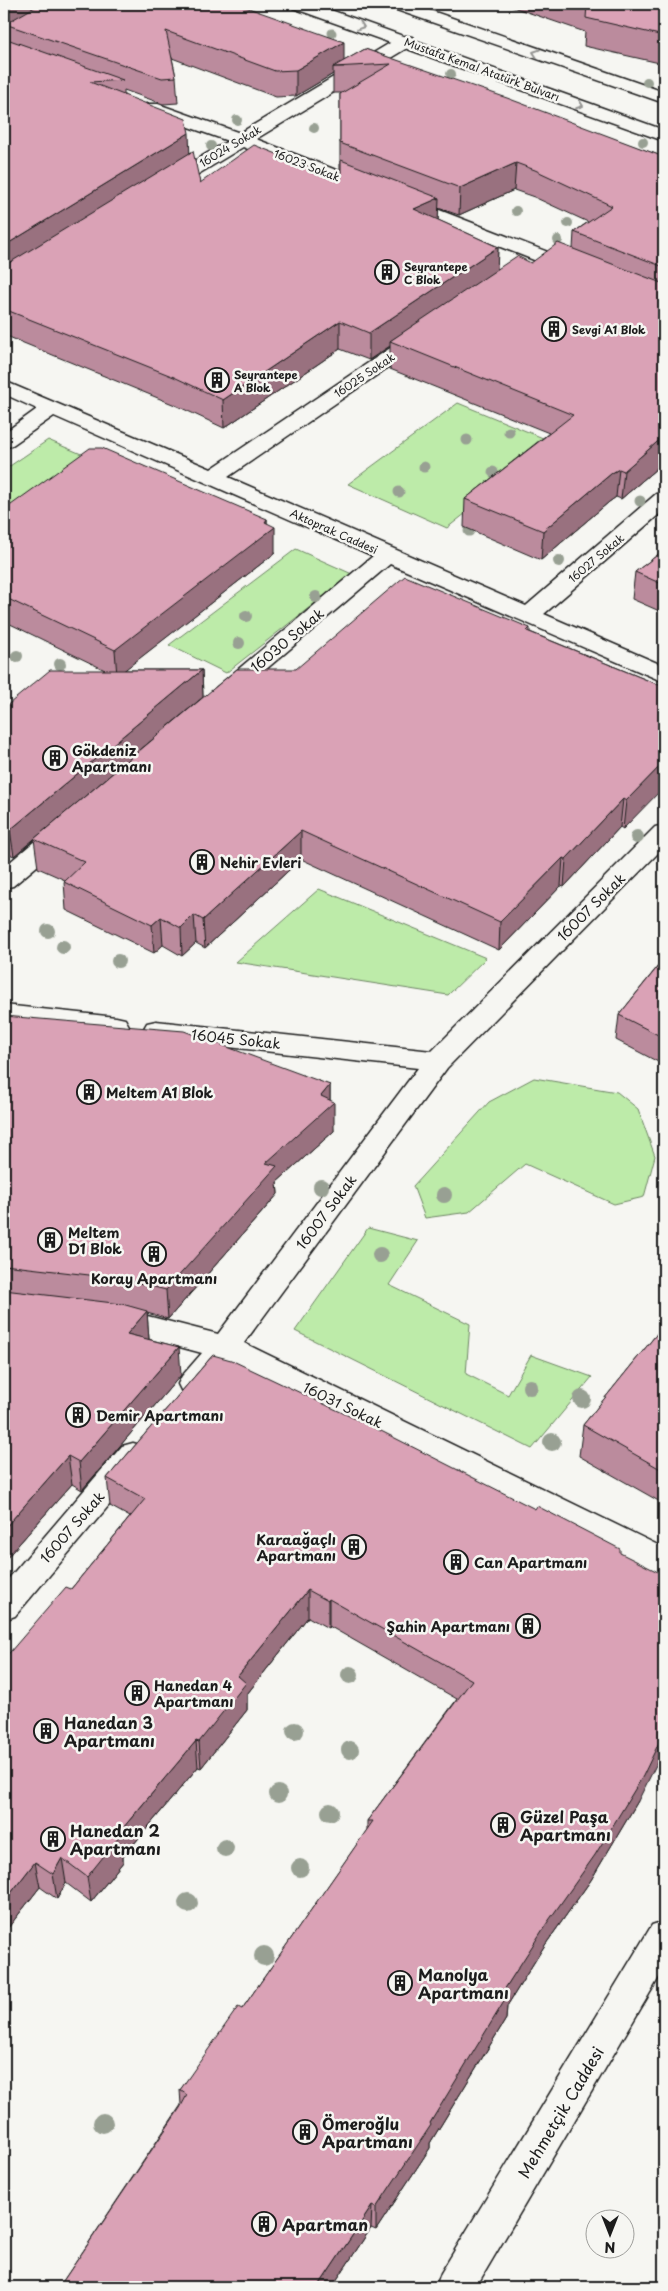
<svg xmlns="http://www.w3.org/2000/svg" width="668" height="2291" font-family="'Playpen Sans',sans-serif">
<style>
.green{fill:#bdeba9;stroke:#6c8462}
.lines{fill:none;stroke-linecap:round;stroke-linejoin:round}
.minor-casing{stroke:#1c1c1c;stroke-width:3}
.major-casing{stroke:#1c1c1c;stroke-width:3}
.minor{fill:#f6f6f2;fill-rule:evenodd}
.major{fill:#f6f6f2;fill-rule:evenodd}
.tree{fill:#98a093}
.wall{fill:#bb8b9d;stroke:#1c1c1c;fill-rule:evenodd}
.shaded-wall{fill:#99717f;stroke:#1c1c1c}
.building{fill:#daa2b6;stroke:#1c1c1c}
.oneway{stroke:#949492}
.labels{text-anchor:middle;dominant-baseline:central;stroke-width:5;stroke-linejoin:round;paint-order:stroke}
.far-street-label{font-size:11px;fill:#1c1c1c;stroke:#f6f6f2}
.far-poi-label{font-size:11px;font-weight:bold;fill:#1c1c1c;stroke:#f6f6f2;text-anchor:start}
.street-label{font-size:14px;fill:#1c1c1c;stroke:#f6f6f2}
.poi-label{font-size:14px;font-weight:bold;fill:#1c1c1c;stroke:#f6f6f2;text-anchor:start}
.near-poi-label{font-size:16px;font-weight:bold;fill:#1c1c1c;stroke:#f6f6f2;text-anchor:start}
.near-street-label{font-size:16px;fill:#1c1c1c;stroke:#f6f6f2}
</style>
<rect width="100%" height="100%" fill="#f6f6f2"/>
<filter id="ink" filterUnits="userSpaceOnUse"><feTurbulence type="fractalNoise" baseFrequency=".02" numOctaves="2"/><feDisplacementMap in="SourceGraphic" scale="10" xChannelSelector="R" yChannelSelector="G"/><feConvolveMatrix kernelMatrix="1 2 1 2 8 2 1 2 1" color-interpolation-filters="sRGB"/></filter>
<g filter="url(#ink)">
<!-- green -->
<g class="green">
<path d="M458,403L555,443L447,528L348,484Z"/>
<path d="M48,440L98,461L4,530V470Z"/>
<path d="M296,549L352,574L226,673L169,645Z"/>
<path d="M319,889L486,958L448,995L236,962Z"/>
<path d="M534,1078L617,1092L638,1109L655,1156L644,1197L614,1204L525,1164L469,1212L425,1218L413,1186L489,1102Z"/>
<path d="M368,1228L418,1241L389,1285L470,1324L466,1374L508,1395L531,1355L592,1377L532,1449L295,1331Z"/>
</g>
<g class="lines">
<defs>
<g id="minor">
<path d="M406,36L412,37L415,41L412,45L256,139L584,266L587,270L584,274L577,276L570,274L243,147L172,190L165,192L158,190L156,186L158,182L228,141L146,112L143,108L146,104H158L240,133L400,37Z"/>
<path d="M421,330L428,332L431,336L428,340L228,477L526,606L656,494L664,493V510L544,614L664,666V682L390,564L232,698L224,700L216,698L212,693L216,688L373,556L54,416L11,446L4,448V433L37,409L4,394V381L211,469L414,332Z"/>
<path d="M64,822L73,824L76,830L73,836L13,886L4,888V867L55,824Z"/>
<path d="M664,825V847L447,1068L244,1343L664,1548V1576L229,1362C215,1379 206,1400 182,1392L178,1384L182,1376L202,1353L102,1326L97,1318L102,1310L112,1307L218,1334L418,1068L156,1039L147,1037L143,1030L147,1023L156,1021L432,1051L655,827Z"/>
<path d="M4,1005L116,1017L125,1019L129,1026L125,1033L116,1035L4,1023Z"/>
<path d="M133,1443L144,1446L148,1455L144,1464L15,1616L4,1620V1584L122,1446Z"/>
</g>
<g id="major">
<path d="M291,4H314L664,130V141L293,8Z"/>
<path d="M389,4H412L664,92V103L391,8Z"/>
<path d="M664,1921V1969L476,2287H436L441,2273L652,1925Z"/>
</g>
</defs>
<!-- minor casing -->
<use href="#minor" class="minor-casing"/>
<!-- major casing -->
<use href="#major" class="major-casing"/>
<!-- minor -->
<use href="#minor" class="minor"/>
<!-- major -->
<use href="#major" class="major"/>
</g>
<!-- trees -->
<g class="tree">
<circle cx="332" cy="33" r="4.5"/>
<circle cx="451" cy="74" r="5"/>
<circle cx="647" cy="82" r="5"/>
<circle cx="237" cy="120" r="5"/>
<circle cx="314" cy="128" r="5"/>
<circle cx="643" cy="142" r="5"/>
<circle cx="211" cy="146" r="5"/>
<circle cx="516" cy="211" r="5"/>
<circle cx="568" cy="223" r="5"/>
<circle cx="558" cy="240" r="5"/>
<circle cx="509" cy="432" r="5.5"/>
<circle cx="467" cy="440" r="5.5"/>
<circle cx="424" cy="467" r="5.5"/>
<circle cx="493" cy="472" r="5.5"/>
<circle cx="399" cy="492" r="5.5"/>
<circle cx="640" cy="501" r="5.5"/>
<circle cx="469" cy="531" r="5.5"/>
<circle cx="559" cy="561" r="6"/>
<circle cx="316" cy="597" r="6"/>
<circle cx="246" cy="616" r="6"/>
<circle cx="239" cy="643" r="6"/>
<circle cx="17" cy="656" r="6"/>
<circle cx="60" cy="664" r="6"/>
<circle cx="637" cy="837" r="7"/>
<circle cx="48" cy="931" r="7"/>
<circle cx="63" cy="947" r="7"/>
<circle cx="118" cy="961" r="7"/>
<circle cx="321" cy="1187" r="8"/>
<circle cx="444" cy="1195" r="8"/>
<circle cx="380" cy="1255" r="8"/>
<circle cx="530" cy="1387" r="8"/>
<circle cx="582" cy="1399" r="9"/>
<circle cx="552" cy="1442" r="9"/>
<circle cx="350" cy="1675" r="9"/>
<circle cx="295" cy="1731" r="9"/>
<circle cx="350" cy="1750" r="9"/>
<circle cx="278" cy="1794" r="9"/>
<circle cx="330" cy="1812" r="9"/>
<circle cx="225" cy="1848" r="9"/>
<circle cx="300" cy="1868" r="9"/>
<circle cx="188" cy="1903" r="10"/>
<circle cx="264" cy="1956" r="10"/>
<circle cx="103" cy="2123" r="10"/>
</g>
<!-- wall -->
<g class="wall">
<path d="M4,4L344,61L365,49L664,157V462L621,499L616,497L609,502L541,560L464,527L465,499L549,433L390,369V346L369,360L340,349L224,428L175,405L4,335V38L7,39L6,33L4,34ZM172,58L276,97L296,96L333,74V93H342L340,94V179L200,183L190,153L124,95V90L163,104L178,103L176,77ZM514,190L534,197L588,222L574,232L573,249L531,263L497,270L498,247L438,220V208L459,215Z"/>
<path d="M504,4H664V64L584,46L585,32Z"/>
<path d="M4,510L267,519V523L275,553L124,670H202L203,697L14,856L4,852V708L105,670L4,621Z"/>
<path d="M664,550V613L632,599L635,572Z"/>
<path d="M530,628V632L664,687L623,829L620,827L564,887L561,886L499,950L301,859L205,948L196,943L182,956L163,945L154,953L66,910L64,882L65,880L38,868L34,839L296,669Z"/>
<path d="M664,955V1065L616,1040L619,1015L662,961L663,956Z"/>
<path d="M4,1016L330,1085V1100L334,1131L277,1182L278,1194L168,1319L147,1313L149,1339L181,1375L82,1490L72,1484L4,1561Z"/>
<path d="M664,1325V1504L579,1456L583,1425Z"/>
<path d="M213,1355L638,1801L591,1880L543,1948L507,2006L506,2019L430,2143V2148L376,2230L371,2228L332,2287H59L181,2105L180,2090L242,2009L367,1830V1821L457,1699L329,1626L328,1628L308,1617L247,1694V1710L201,1768L198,1767L123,1857V1862L91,1902L66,1883L57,1899L40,1887L4,1933V1659L71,1589L130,1517L110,1506L107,1478Z"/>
</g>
<!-- shaded-wall -->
<g class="shaded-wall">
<path d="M9,4H55L5,24L6,33L4,34V7Z"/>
<path d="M344,42V67H333V74L296,96V70Z"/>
<path d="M189,133L190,160L4,275V246Z"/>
<path d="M516,163L514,190L459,215L460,188Z"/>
<path d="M439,198L438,225L414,209Z"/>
<path d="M498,247L497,275L390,341V346L369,360V333Z"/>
<path d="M340,321V349L224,428L223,400Z"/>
<path d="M664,436V462L621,499L624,471Z"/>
<path d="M619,469L616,497L609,502L541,560L543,531L612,473Z"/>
<path d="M267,519V533L275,527V553L117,676L115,650L265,522Z"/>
<path d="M202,670L203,697L14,856L10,830Z"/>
<path d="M664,762V787L623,829L626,801Z"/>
<path d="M623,799L620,827L564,887L566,859Z"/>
<path d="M301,831V859L205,948L203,920Z"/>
<path d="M563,858L561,886L499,950L500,922Z"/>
<path d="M194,915L196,943L182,956L181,928Z"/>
<path d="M161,917L163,945L154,953L152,925Z"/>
<path d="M330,1085V1105L334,1102V1131L277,1182L278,1194L168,1319L166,1290L266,1163Z"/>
<path d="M147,1311L149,1340L127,1334Z"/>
<path d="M179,1347L181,1375L82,1490L79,1462Z"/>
<path d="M68,1456L72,1484L4,1561V1529Z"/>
<path d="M308,1590V1617L247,1694V1710L201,1768L199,1742L238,1676Z"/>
<path d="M329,1599V1626L328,1628V1601Z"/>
<path d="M664,1732V1749L638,1801L591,1880L543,1948L507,2006L506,2019L430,2143V2148L376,2230V2208L430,2123L504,1990Z"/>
<path d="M196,1741L198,1767L123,1857V1862L91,1902L87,1877L117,1835Z"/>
<path d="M62,1858L66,1883L57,1899L53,1874Z"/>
<path d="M35,1862L40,1887L4,1933V1902Z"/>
<path d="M372,2206L371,2228L332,2287H318Z"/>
</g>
<!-- building -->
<g class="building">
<path d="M4,4H9L4,7Z"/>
<path d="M40,4H237L344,42L296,70L275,71L166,31L176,77L162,78L5,24Z"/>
<path d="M584,4H664V36L586,18L587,5Z"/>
<path d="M4,38L123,80L90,82L186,119L189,133L4,246Z"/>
<path d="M365,49L507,98L664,157V267L574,232L612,206L535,170L516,163L460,188L340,143V94L391,64L333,67Z"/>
<path d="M254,145L341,179V160L439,198L414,209L498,247L369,333L340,321L223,400L174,377L4,309V265L9,263L193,151L200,183Z"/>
<path d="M558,243L664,284V436L624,471L619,469L612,473L543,531L465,499L573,415L390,341L517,256L531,263Z"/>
<path d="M90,448H102L267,519L265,522L275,527L115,650L4,597V510Z"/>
<path d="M664,550V585L635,572Z"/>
<path d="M405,576L530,628L527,631L664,687V762L626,801L623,799L566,859L563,858L500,922L301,831L203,920L194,915L181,928L161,917L152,925L64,882L85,862L34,839L237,669H296Z"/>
<path d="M50,670H202L10,830L4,827V708Z"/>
<path d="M664,959V1038L619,1015Z"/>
<path d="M4,1016L184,1031L330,1085L321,1096L334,1102L266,1163L277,1166L166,1290L123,1279L4,1265Z"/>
<path d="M4,1290L122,1304L147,1311L127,1334L179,1347L79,1462L68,1456L4,1529Z"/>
<path d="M664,1325V1471L583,1425Z"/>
<path d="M213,1355L231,1360L383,1432L535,1509L537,1506L620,1549V1553L664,1575V1732L643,1776L595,1855L547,1923L504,1990L508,1995L430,2123L431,2125L376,2208L372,2206L318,2287H59L180,2108L187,2095L180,2090L238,2007L242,2009L373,1821H367L472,1680L329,1599L328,1601L308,1590L238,1676L246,1683L199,1742L196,1741L117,1835L120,1836L87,1877L62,1858L53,1874L35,1862L4,1902V1659L66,1587L71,1589L145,1499L107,1478Z"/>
</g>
<!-- one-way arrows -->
<defs><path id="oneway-chevron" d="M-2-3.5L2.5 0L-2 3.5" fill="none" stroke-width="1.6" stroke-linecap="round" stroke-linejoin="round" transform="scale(1.25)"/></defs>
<g class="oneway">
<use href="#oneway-chevron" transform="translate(361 26) rotate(19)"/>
<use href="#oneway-chevron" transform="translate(536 53) rotate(-161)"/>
<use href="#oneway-chevron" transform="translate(580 105) rotate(20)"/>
</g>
</g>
<!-- icons -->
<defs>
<symbol id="building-ring" viewBox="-11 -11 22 22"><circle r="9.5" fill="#f6f6f2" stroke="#1c1c1c" stroke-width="1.5"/><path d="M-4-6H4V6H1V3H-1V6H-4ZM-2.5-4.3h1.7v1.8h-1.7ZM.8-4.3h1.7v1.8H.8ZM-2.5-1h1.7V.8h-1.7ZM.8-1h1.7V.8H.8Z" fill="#1c1c1c"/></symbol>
</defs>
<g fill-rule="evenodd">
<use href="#building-ring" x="373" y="258" width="28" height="28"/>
<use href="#building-ring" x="540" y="315" width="28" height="28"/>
<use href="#building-ring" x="203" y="366" width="28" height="28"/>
<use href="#building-ring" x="41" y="744" width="28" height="28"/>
<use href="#building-ring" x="188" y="848" width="28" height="28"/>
<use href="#building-ring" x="75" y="1078" width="28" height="28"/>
<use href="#building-ring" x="36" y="1226" width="28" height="28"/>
<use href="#building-ring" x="140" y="1240" width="28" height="28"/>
<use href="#building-ring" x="64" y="1401" width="28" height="28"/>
<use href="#building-ring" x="340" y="1533" width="28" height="28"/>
<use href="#building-ring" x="442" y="1548" width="28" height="28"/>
<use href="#building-ring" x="514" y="1612" width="28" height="28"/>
<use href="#building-ring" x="123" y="1679" width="28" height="28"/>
<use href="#building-ring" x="32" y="1717" width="28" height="28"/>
<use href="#building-ring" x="489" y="1811" width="28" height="28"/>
<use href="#building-ring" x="39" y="1825" width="28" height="28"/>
<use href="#building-ring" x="386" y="1969" width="28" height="28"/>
<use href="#building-ring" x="291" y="2118" width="28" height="28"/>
<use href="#building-ring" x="250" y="2210" width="28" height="28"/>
</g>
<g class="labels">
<!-- far-street labels -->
<g class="far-street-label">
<text transform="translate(482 69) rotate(20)">Mustafa Kemal Atatürk Bulvarı</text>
<text transform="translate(230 146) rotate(-31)">16024 Sokak</text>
<text transform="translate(307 165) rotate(21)">16023 Sokak</text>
<text transform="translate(364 375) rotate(-34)">16025 Sokak</text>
<text transform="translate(334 531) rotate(24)">Aktoprak Caddesi</text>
<text transform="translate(596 558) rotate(-40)">16027 Sokak</text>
</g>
<!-- far-poi labels -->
<g class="far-poi-label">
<text x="404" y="266">Seyrantepe<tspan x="404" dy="13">C Blok</tspan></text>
<text x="572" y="329">Sevgi A1 Blok</text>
<text x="234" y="374">Seyrantepe<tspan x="234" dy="13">A Blok</tspan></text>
</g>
<!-- street labels -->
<g class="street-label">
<text transform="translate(287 640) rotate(-40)">16030 Sokak</text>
<text transform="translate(591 907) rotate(-45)">16007 Sokak</text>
<text transform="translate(236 1039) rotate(6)">16045 Sokak</text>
<text transform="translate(326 1212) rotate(-53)">16007 Sokak</text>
<text transform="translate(343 1405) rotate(26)">16031 Sokak</text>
<text transform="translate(72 1527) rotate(-49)">16007 Sokak</text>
</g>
<!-- poi labels -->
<g class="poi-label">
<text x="72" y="750">Gökdeniz<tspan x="72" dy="16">Apartmanı</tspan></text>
<text x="220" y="862">Nehir Evleri</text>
<text x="106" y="1092">Meltem A1 Blok</text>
<text x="68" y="1232">Meltem<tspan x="68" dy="16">D1 Blok</tspan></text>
<text x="154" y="1278" text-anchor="middle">Koray Apartmanı</text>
<text x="96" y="1415">Demir Apartmanı</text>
<text x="336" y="1539" text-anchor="end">Karaağaçlı<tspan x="336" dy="16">Apartmanı</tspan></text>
<text x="474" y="1562">Can Apartmanı</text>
<text x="510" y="1626" text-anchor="end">Şahin Apartmanı</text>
<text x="154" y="1685">Hanedan 4<tspan x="154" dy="16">Apartmanı</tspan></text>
</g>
<!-- near-poi labels -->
<g class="near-poi-label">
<text x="64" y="1722">Hanedan 3<tspan x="64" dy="18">Apartmanı</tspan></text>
<text x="520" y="1816">Güzel Paşa<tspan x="520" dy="18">Apartmanı</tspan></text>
<text x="70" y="1830">Hanedan 2<tspan x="70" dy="18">Apartmanı</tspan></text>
<text x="418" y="1974">Manolya<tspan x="418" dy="18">Apartmanı</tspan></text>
<text x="322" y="2123">Ömeroğlu<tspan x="322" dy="18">Apartmanı</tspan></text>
<text x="282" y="2224">Apartman</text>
</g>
<!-- near-street labels -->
<g class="near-street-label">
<text transform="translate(560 2112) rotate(-59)">Mehmetçik Caddesi</text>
</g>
</g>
<!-- margin -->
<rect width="668" height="2291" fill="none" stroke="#f6f6f2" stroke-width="20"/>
<rect x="10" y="10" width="648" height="2271" fill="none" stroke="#1c1c1c" stroke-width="2" filter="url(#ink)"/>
<!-- north arrow -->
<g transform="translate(610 2234) rotate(180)"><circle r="24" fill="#f6f6f2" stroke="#9f9f9c"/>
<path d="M0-4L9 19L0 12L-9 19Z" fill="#1c1c1c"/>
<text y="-8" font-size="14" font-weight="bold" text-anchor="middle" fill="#1c1c1c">N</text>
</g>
</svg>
